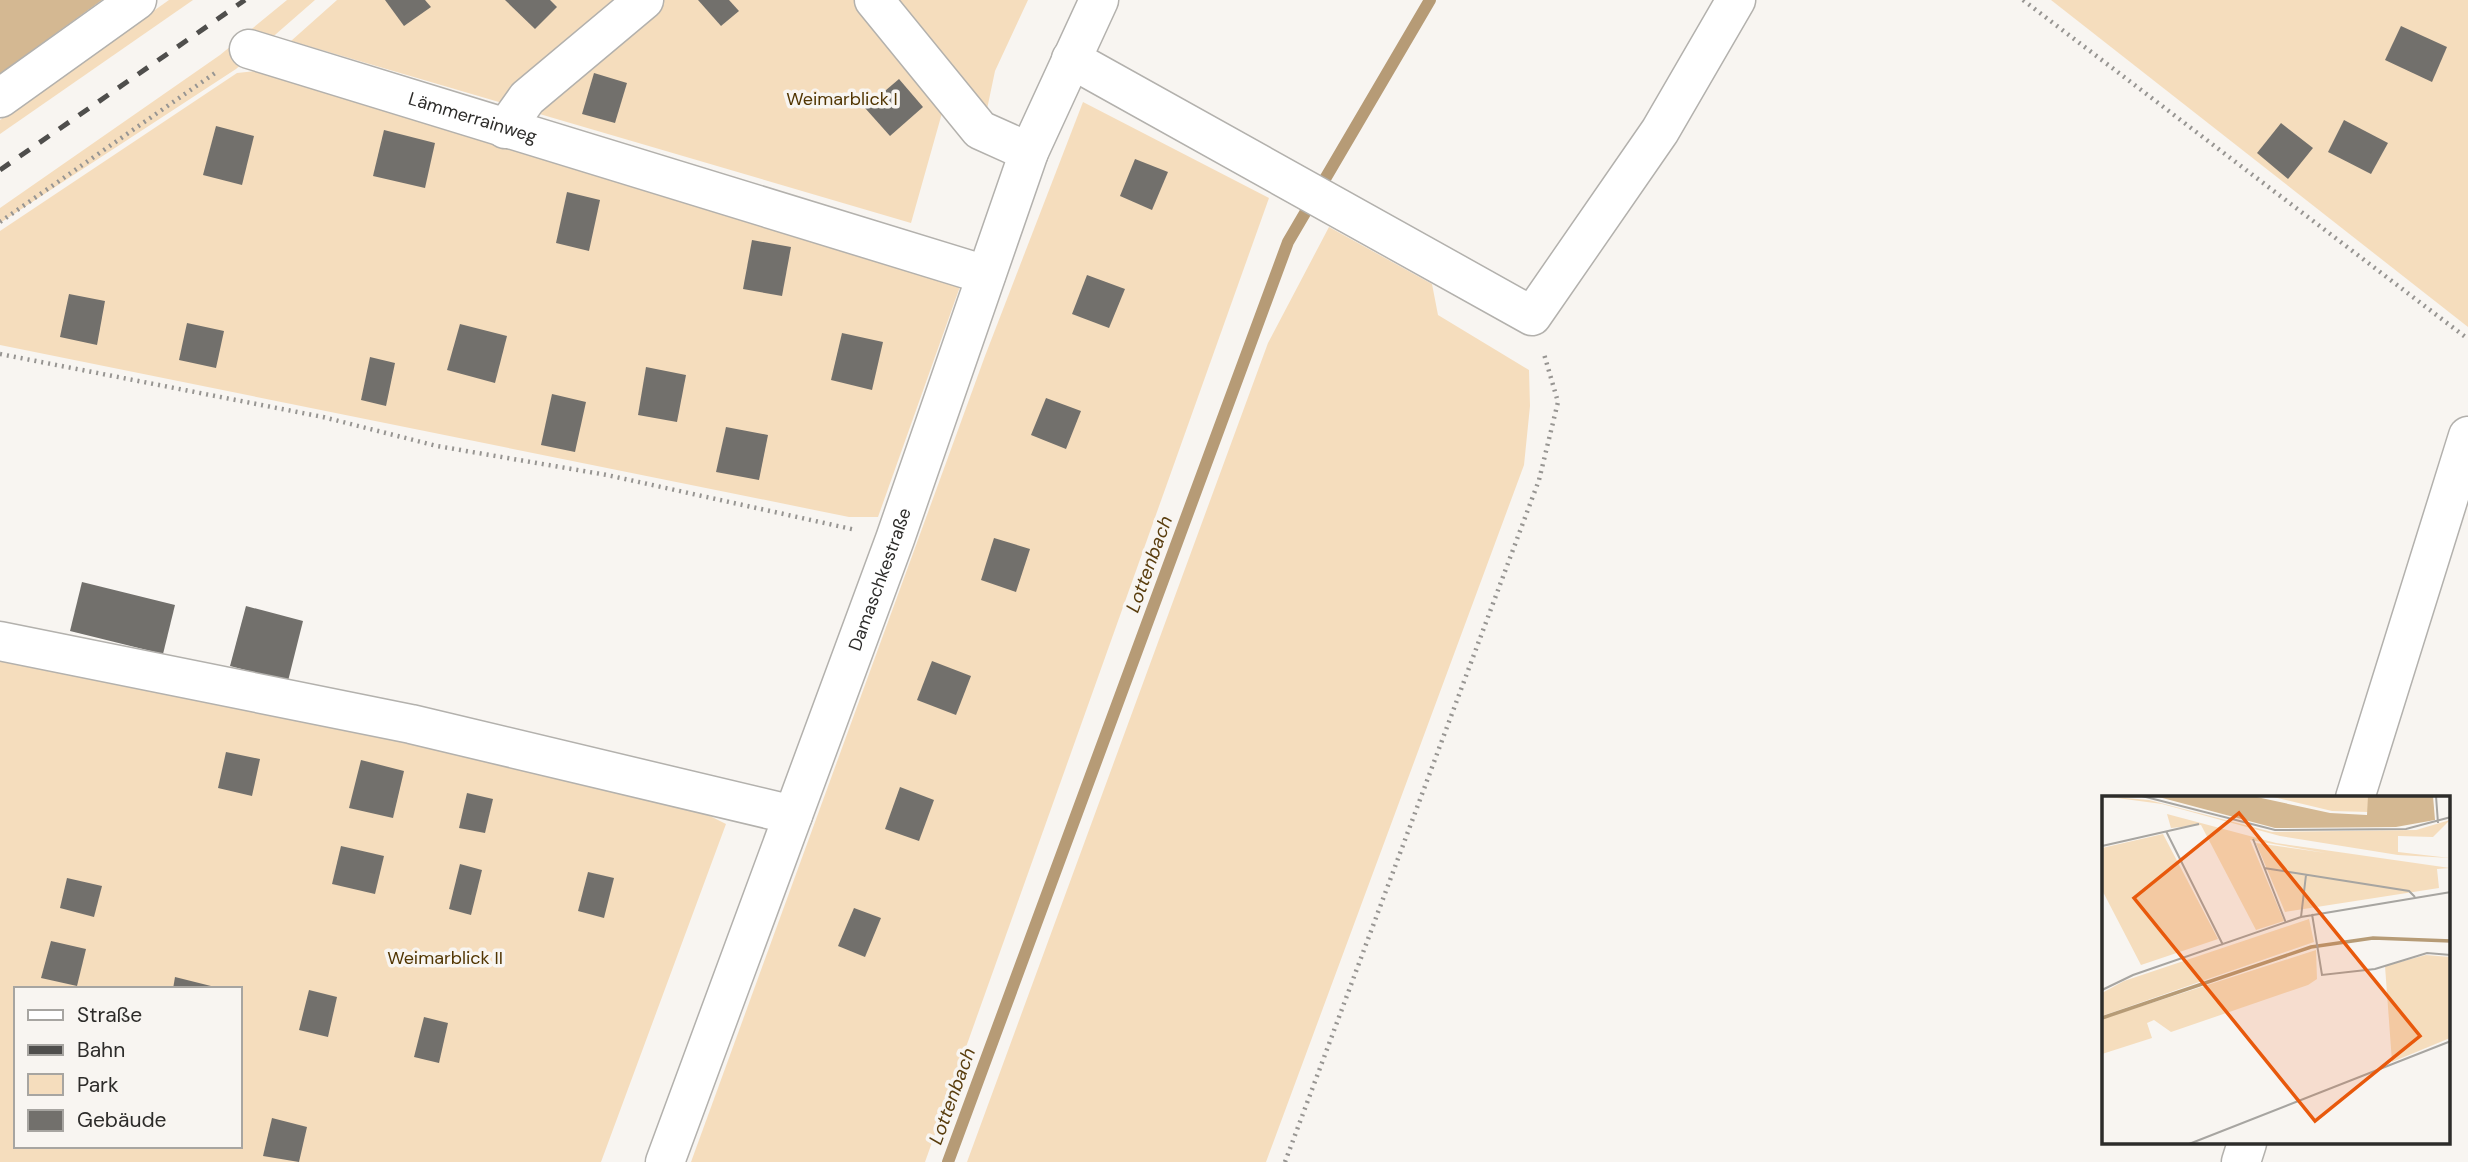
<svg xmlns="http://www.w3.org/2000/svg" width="2468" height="1162" font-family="'DM Sans',sans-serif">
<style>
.green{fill:#f5ddbd;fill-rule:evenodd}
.forest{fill:#d4b892}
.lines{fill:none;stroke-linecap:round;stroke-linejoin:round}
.stream{stroke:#b69b76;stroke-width:12}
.building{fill:#72706c}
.minor-casing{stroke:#b3b1ad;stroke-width:41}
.path{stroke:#979592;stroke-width:4.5;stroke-dasharray:2 5;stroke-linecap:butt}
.minor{stroke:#fff;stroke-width:38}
.rail{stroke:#4f4e4c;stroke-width:5;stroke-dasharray:12 12;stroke-linecap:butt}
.labels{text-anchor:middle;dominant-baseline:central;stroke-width:7;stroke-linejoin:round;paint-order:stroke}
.park-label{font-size:18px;fill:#513502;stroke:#f8f5f1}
.street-label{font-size:18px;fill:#2d2c2a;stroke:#f8f5f1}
.water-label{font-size:19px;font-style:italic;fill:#593d0d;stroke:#f8f5f1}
.inset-river{fill:none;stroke:#b69b76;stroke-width:3.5}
.inset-road{fill:none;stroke:#a7a5a1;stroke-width:2}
.view{fill:#e8590c;fill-opacity:0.15;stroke:#e8590c;stroke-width:3.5}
.inset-edge{fill:none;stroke:#2d2c2a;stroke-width:3.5}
</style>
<rect width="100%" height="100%" fill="#f8f5f1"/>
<!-- green -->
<g class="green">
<path d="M169,0H193L0,134V120Z"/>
<path d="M287,0H315L236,69L0,223V208L220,55Z"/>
<path d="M337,0H1028L995,71L986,114L942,113L911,223L291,41Z"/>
<path d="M2051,0H2468V327Z"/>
<path d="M257,71L962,281L878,517H849L0,345V231L237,73Z"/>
<path d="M1083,102L1269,198L925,1162H691L985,356Z"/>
<path d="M1329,227L1432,284L1438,315L1529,370L1530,406L1524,465L1266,1162H967L1268,343Z"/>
<path d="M0,657L666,794L726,824L601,1162H0ZM16,989H240V1146H16Z"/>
</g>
<!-- forest -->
<path class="forest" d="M0,0H102L0,74Z"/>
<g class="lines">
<!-- stream -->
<path class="stream" d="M948,1162L1288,242L1430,0"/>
</g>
<!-- building -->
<g class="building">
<path d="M385,0H425L431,7L404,26Z"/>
<path d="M505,0H550L557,7L535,29Z"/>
<path d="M698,0H729L739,11L721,26Z"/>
<path d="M2401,26L2447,47L2432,82L2385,60Z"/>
<path d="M594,73L627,83L615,123L582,114Z"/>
<path d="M899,79L923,107L890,136L865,108Z"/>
<path d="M2344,120L2388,143L2371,174L2328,152Z"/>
<path d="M2281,123L2313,148L2288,179L2257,153Z"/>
<path d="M216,126L254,136L242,185L203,175Z"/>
<path d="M384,130L435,143L425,188L373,176Z"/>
<path d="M1135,159L1168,172L1152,210L1120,196Z"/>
<path d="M567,192L600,200L589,251L556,243Z"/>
<path d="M752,240L791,247L782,296L743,289Z"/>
<path d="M1087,275L1125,289L1109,328L1072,314Z"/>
<path d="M69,294L105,301L97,345L60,337Z"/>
<path d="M187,323L224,331L216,368L179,360Z"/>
<path d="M460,324L507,336L495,383L447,370Z"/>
<path d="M842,333L883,342L872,390L831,380Z"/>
<path d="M370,357L395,363L386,406L361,400Z"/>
<path d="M646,367L686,375L677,422L638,415Z"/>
<path d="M552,394L586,402L575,452L541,445Z"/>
<path d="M1046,398L1081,411L1066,449L1031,435Z"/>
<path d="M726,427L768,435L759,480L716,472Z"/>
<path d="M994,538L1030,549L1016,592L981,580Z"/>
<path d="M82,582L175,605L163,654L70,631Z"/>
<path d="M246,606L303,621L288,681L230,666Z"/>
<path d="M932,661L971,676L956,715L917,700Z"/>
<path d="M226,752L260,759L252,796L218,788Z"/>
<path d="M361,760L404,771L393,818L349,808Z"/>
<path d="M900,787L934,800L919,841L885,829Z"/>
<path d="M467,793L493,799L485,833L459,828Z"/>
<path d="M341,846L384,856L375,894L332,884Z"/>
<path d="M460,864L482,870L471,915L449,909Z"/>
<path d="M588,872L614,878L604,918L578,911Z"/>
<path d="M67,878L102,886L94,917L60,908Z"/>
<path d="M854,908L881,918L865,957L838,946Z"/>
<path d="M51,941L86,949L77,986L41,978Z"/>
<path d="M175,977L219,988V989H173Z"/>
<path d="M309,990L337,997L328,1037L299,1030Z"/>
<path d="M424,1017L448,1023L439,1063L414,1057Z"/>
<path d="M272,1118L307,1127L299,1162L263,1156Z"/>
</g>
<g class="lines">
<defs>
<g id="minor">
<path d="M874,0L980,130L1029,152"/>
<path id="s1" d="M249,49L986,275"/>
<path d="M1071,59L1532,316L1660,131L1736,0"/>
<path d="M0,98L137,0"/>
<path d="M505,129L527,98L644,0"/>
<path d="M0,641L411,724L793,815"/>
<path d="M2355,798L2468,436"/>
<path id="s2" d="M665,1162L895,539L1029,152L1099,0"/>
<path d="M2241,1162L2247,1143"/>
</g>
</defs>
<!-- minor casing -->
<use href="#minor" class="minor-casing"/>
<!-- path -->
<g class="path">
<path d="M2023,0L2468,339"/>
<path d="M0,222L218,71"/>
<path d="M0,354L323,417L437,446L607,475L856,530"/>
<path d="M1285,1162L1539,480L1558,402L1544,354"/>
</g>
<!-- minor -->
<use href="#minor" class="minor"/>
<!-- rail -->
<path class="rail" d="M0,170L245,0"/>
</g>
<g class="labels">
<!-- park labels -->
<g class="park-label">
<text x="842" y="99">Weimarblick I</text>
<text x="445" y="958">Weimarblick II</text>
</g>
<!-- street labels -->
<g class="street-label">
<text stroke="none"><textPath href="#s1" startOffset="234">Lämmerrainweg</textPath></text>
<text stroke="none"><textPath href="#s2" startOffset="621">Damaschkestraße</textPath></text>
</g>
<!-- water labels -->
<g class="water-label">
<text transform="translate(1149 564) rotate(-70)">Lottenbach</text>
<text transform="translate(952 1096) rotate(-70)">Lottenbach</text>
</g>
</g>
<!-- overview -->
<g transform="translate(2102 796)">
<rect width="348" height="348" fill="#f8f5f1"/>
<path d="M0,0L47,4L170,36L314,34L348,24L331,41L296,40V56L348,62L296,59L178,40L60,8ZM167,0H266V16L230,15ZM65,18L174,47L348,72L335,73L337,92L183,116L154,47L224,57L148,44L182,125L154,134L99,29L69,32ZM61,38L116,143L39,169L0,94V52ZM207,123L212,146L0,220V197L22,185ZM214,154L215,183L206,189L69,236L52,224L45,227L50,242L0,258V223ZM324,159L348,161V242L290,266L283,170Z" fill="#f5ddbd"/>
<path d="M53,0H150L228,17L265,19L266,0H331L333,24L294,31L173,32Z" fill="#d4b892"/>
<path class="inset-river" d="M0,222L209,151L271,142L349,145"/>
<path class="inset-road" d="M40,0L173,34L304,33L349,21M334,0L336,27M64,35L121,149M151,43L184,127M0,50L97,28M162,72L307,95L313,101M210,118L220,179L273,173L325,157L349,159M199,121L204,79M0,194L31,179L199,121L349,96M87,348L349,245"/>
<path class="view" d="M137,17L318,240L213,325L32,102Z"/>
<rect width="348" height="348" class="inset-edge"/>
</g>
<!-- legend -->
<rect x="14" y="987" width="228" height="161" fill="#f8f5f1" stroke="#a7a5a1" stroke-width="2"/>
<rect x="28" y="1010" width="35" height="10" fill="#ffffff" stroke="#a7a5a1" stroke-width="2"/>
<text x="77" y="1022" font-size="21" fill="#2d2c2a">Straße</text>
<rect x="28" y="1045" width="35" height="10" fill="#4f4e4c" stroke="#a7a5a1" stroke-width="2"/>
<text x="77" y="1057" font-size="21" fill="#2d2c2a">Bahn</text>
<rect x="28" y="1074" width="35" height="21" fill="#f5ddbd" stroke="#a7a5a1" stroke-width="2"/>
<text x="77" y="1092" font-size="21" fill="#2d2c2a">Park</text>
<rect x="28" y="1110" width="35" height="21" fill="#72706c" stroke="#a7a5a1" stroke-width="2"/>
<text x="77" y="1127" font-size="21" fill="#2d2c2a">Gebäude</text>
</svg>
